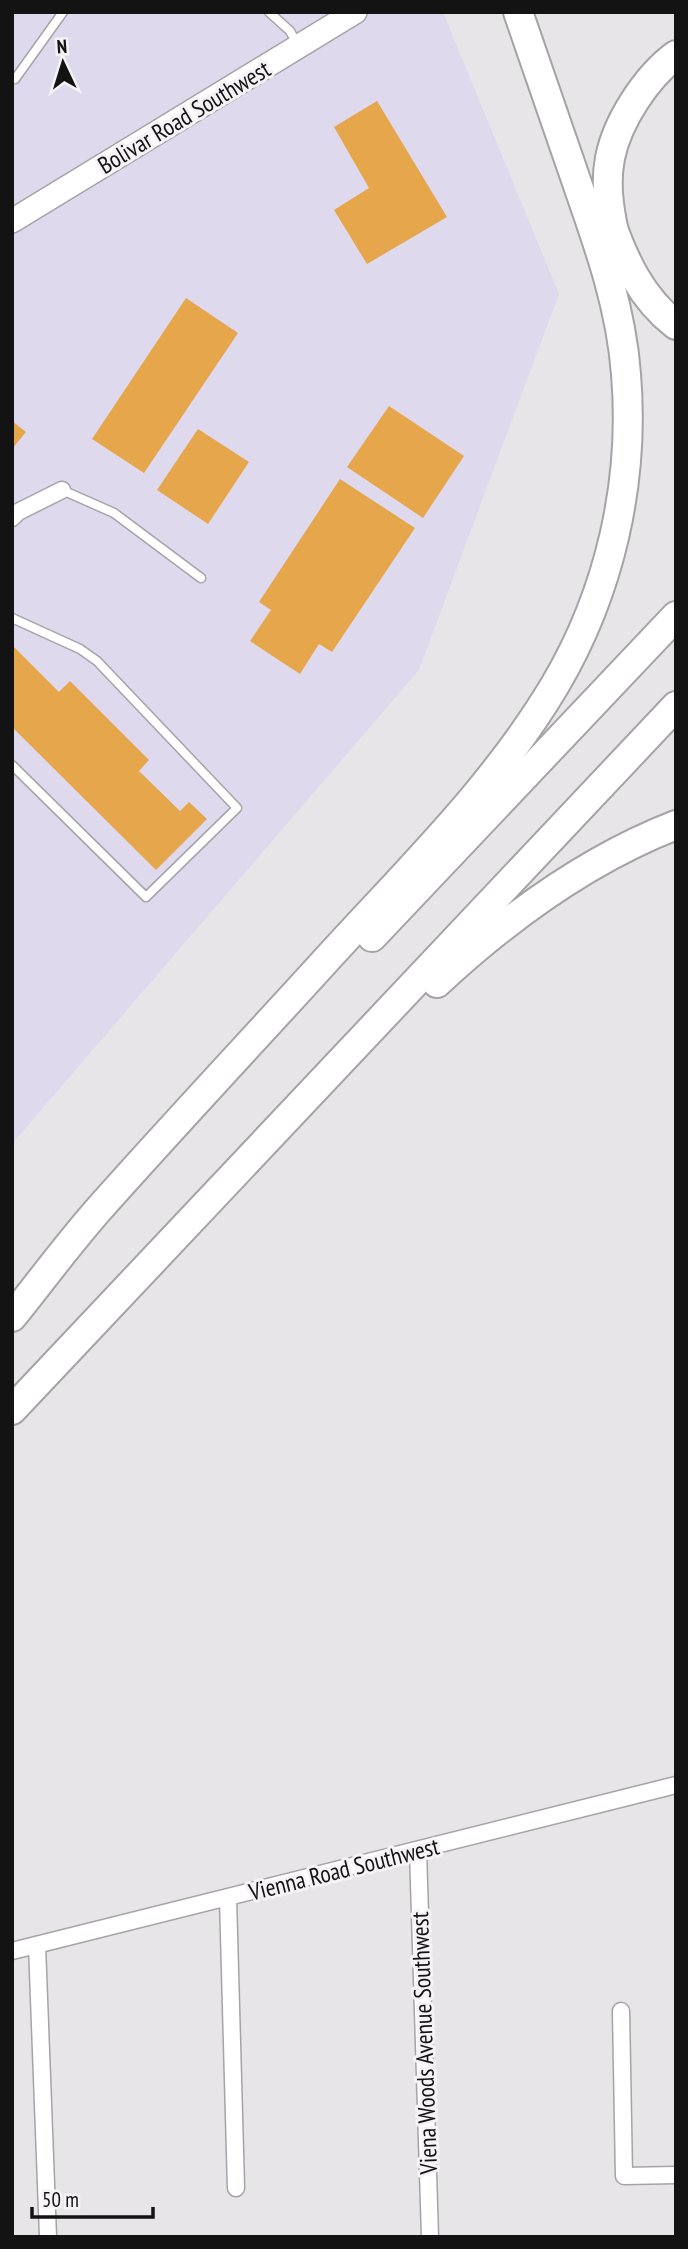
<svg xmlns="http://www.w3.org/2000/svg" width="688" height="2249" font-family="'PT Sans Narrow',sans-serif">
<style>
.industrial{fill:#dfd9ee}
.building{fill:#e5a64c}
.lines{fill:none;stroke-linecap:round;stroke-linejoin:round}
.lane-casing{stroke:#a6a3a6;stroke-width:11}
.street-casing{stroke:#a6a3a6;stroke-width:19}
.secondary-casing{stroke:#a6a3a6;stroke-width:26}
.highway-casing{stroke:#a6a3a6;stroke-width:32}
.lane{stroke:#fff;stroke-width:8}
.street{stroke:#fff;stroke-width:16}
.secondary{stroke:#fff;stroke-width:23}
.highway{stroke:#fff;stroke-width:28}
.labels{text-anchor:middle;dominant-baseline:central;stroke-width:6;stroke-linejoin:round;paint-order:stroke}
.street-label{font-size:24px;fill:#131314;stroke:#f5f3f5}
</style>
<rect width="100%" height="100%" fill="#e8e5e8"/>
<!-- industrial -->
<path class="industrial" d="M12,12H443L559,294L419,670L12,1144Z"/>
<!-- building -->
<g class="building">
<path d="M377,101L447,217L367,264L334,210L369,188L334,127Z"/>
<path d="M186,298L238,333L144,473L92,439Z"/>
<path d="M389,406L464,456L423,518L347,467Z"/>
<path d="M12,421L26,432L12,449Z"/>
<path d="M198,429L249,462L208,524L157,490Z"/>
<path d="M340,479L415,528L332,652L319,644L300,674L250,641L271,610L259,602Z"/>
<path d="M12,645L59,692L70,681L149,760L139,771L180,811L189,802L207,819L156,870L12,727Z"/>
</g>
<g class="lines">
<defs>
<g id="lane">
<path d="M269,12L290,31L297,44"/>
<path d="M15,79L63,12"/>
<path d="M62,490L114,513L201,578"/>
<path d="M12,618L80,649L97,661L237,808L146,897L12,765"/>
</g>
<g id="street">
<path d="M12,518L18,512L62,490"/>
<path d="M418,1850L430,2237"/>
<path d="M228,1898L236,2188"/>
<path d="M37,1945L48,2237"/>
<path d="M12,1951L676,1785"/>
<path d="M621,2011L624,2176L676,2175"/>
</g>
<path id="secondary" d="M12,221L355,12"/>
<g id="highway">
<path d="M610,220C624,260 641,298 676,325"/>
<path d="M614,233C609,208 605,184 610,158C617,122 646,77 676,55"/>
<path d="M372,937L676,616"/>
<path d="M437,983C507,918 586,860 676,825"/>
<path d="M12,1317C41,1281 69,1243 99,1209C171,1128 245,1049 318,969C400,878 492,791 555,685C610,592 635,482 626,374C621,306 598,243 576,180C557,124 537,68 518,12"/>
<path d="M12,1410L676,706"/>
</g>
</defs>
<!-- lane casing -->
<use href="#lane" class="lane-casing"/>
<!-- street casing -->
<use href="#street" class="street-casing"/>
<!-- secondary casing -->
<use href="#secondary" class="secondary-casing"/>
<!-- highway casing -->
<use href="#highway" class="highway-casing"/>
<!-- lane -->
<use href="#lane" class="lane"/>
<!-- street -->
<use href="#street" class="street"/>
<!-- secondary -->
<use href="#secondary" class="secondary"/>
<!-- highway -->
<use href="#highway" class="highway"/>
</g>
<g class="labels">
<!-- street labels -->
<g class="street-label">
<text transform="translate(184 117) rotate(-31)">Bolivar Road Southwest</text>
<text transform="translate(344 1869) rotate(-14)">Vienna Road Southwest</text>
<text transform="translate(424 2043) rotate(-92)">Viena Woods Avenue Southwest</text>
</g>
</g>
<!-- border -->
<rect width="688" height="2249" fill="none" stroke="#131314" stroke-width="28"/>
<!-- north arrow -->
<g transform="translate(63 63) rotate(356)" stroke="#f5f3f5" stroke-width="5" paint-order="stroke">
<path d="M0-5L12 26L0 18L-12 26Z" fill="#131314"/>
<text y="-10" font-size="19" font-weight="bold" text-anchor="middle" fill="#131314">N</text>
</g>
<!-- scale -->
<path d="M32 2207v10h121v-10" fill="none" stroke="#131314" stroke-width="3.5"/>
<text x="42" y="2207" font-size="21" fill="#131314" stroke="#f5f3f5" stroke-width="5" paint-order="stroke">50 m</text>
</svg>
